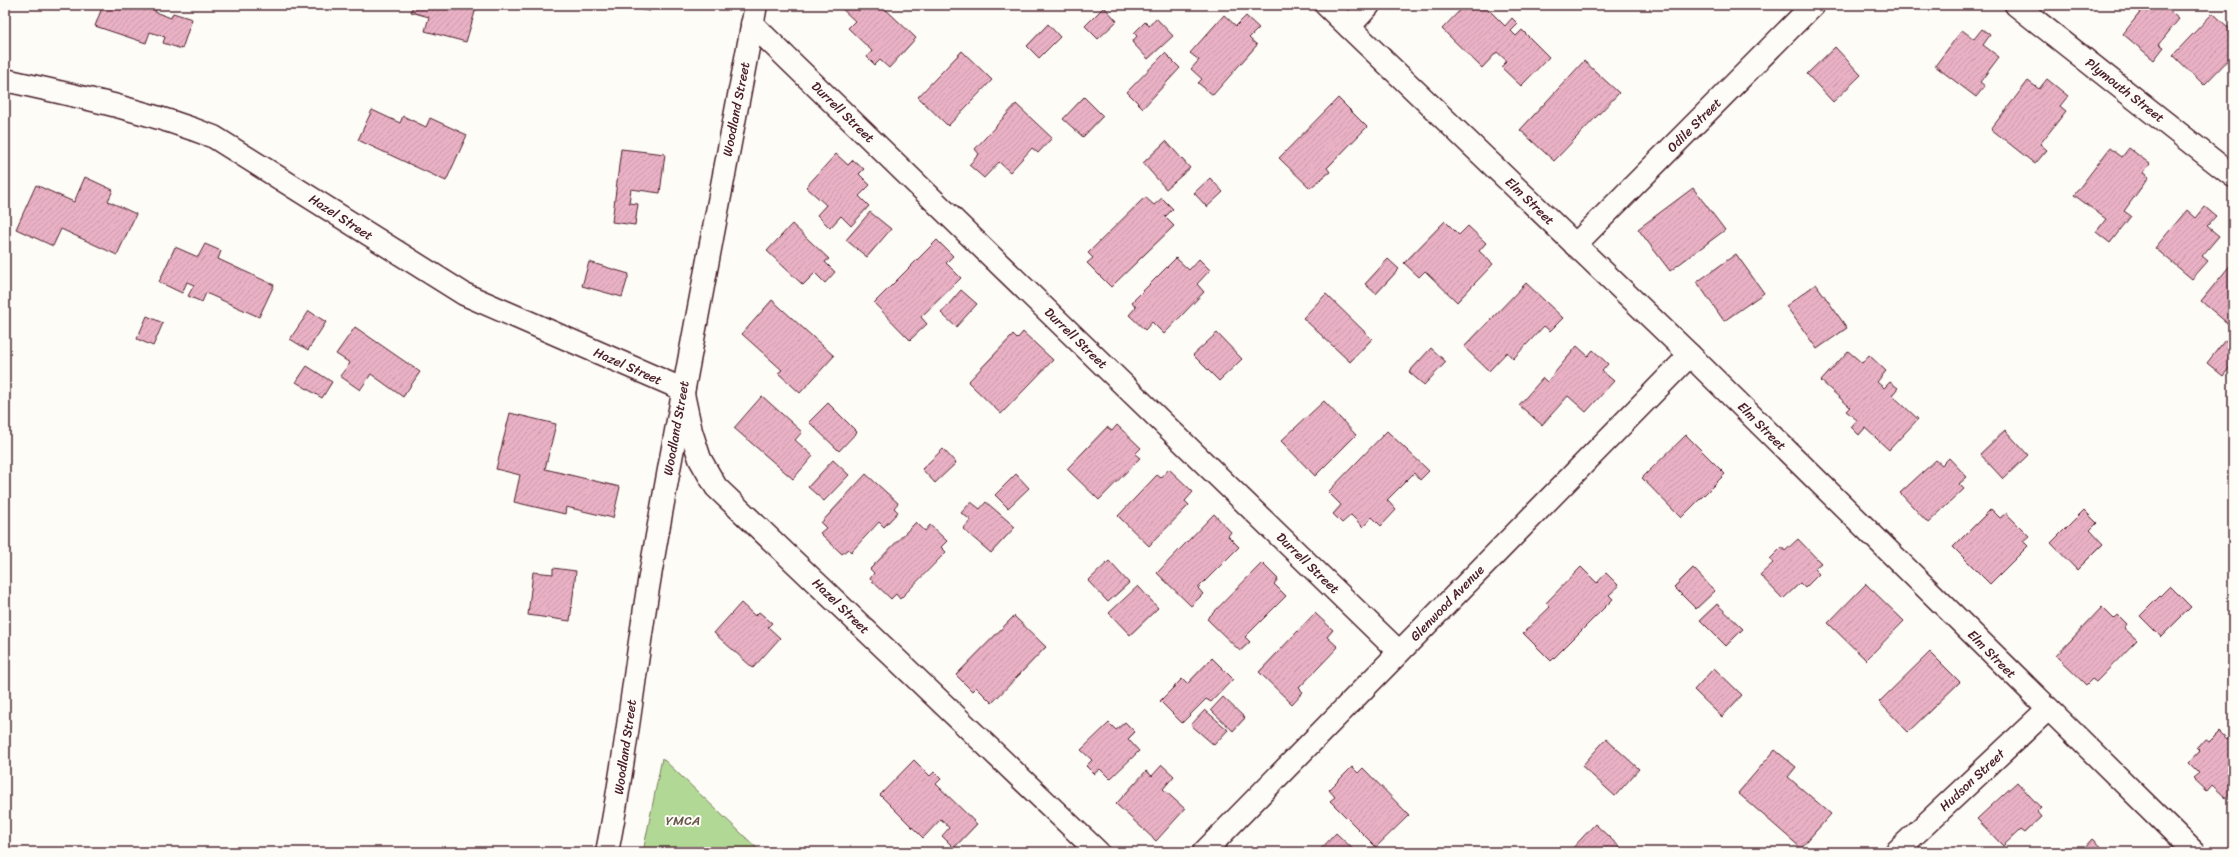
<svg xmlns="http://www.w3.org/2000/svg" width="2238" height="857" font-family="Sriracha,sans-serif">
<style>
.park{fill:#b1d995;stroke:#7e7c60}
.building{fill:url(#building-hatch);stroke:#4a1f2b}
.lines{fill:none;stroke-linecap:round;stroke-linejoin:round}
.street-casing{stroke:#4a1f2b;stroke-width:25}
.secondary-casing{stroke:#4a1f2b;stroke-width:25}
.street{stroke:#fdfcf7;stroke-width:22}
.secondary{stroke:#fdfcf7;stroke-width:22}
.labels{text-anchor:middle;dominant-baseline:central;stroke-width:4;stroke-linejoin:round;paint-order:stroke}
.street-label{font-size:13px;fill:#4a1f2b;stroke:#fdfcf7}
.park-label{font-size:13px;fill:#69574b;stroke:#fdfcf7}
</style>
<defs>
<pattern id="building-hatch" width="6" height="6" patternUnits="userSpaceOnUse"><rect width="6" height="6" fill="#eab1c5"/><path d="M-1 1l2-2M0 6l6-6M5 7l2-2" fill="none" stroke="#ca98a9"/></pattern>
</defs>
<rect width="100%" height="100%" fill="#fdfcf7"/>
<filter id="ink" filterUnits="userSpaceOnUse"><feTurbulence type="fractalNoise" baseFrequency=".025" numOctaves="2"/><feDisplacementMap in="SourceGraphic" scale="8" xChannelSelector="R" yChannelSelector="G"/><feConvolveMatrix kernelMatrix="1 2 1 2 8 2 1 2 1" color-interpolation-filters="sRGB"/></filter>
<g filter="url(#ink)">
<!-- park -->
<path class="park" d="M662,758L761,852H643Z"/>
<!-- building -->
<g class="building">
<path d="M103,5H157L155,12L171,18L173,13L192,19L182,49L163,43L165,37L150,32L146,43L95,26Z"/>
<path d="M413,5H477L466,42L425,31L429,17L411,12Z"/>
<path d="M605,5H651L650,11Z"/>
<path d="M838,5H881L916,38L889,68L880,60L875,65L867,57L872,51L848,28L855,21Z"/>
<path d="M1465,5H1484L1505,26L1512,18L1518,24L1511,31L1516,36L1522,30L1549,57L1521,86L1501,67L1507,61L1497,52L1482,68L1442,29Z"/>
<path d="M2146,5H2162L2179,19L2159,44L2164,47L2154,60L2123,34Z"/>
<path d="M1104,7L1117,21L1098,39L1085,26Z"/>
<path d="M2213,13L2233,32V55L2204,85L2173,55Z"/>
<path d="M1224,15L1236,26L1246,16L1259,28L1249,38L1257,45L1213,95L1198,83L1202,79L1191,69L1199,60L1190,53Z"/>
<path d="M1156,18L1173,36L1148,59L1132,42L1137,36L1134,33L1145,22L1149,26Z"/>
<path d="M1048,24L1060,37L1039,58L1027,46Z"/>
<path d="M1982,29L1990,35L1983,45L1999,57L1980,82L1985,86L1976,97L1935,66L1962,30L1974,39Z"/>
<path d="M1835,47L1861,75L1833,102L1807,74Z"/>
<path d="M962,51L992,80L948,126L918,97Z"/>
<path d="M1165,53L1180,68L1143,108L1127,92Z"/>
<path d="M1584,61L1619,93L1554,161L1520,130Z"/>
<path d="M2047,79L2068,96L2060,106L2066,111L2040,144L2047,150L2035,164L1991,129L2028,81L2039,89Z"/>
<path d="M1084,97L1103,116L1083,137L1063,119Z"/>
<path d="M1338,98L1367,127L1327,168L1330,172L1310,188L1279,158Z"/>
<path d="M1016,104L1052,138L1038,153L1032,148L1010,172L999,162L984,178L969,165L979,154L975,149Z"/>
<path d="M372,110L400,123L403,116L426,127L430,118L467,135L446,181L358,140Z"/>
<path d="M1166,141L1190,168L1166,189L1143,163Z"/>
<path d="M2110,148L2122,157L2129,148L2150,164L2143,173L2149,177L2124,211L2131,216L2110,243L2096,232L2106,219L2074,195Z"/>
<path d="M621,149L665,154L660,193L631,189L629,203L638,204L635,225L612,222Z"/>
<path d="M836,154L848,165L853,160L864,169L859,174L870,185L859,196L869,206L851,226L841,216L830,228L817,215L826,205L806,187Z"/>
<path d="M85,177L113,190L108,201L136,214L117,255L61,229L53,246L16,229L36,185L74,202Z"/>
<path d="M1210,178L1223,192L1207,207L1194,193Z"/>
<path d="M1693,188L1725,230L1670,271L1638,229Z"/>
<path d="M1145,197L1154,205L1162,198L1173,209L1165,217L1174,226L1111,287L1087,263L1093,258L1088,253Z"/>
<path d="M2205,207L2216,216L2207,226L2219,236L2202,256L2208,261L2192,279L2155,248L2187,210L2196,218Z"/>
<path d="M870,212L891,229L867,257L846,240Z"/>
<path d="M1445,221L1459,235L1468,226L1486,243L1479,251L1493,264L1457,302L1425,271L1419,277L1404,263Z"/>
<path d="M792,224L829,259L825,262L835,272L825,283L815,273L803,285L767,251Z"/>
<path d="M937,240L953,256L946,263L961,278L921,317L927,324L910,340L874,303Z"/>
<path d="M205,244L221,251L218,259L274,285L259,317L206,293L202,302L188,296L194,285L187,282L182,293L159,282L175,247L198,257Z"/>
<path d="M1736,254L1764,293L1724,321L1697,282Z"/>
<path d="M1176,258L1189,270L1199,259L1210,270L1197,284L1204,292L1164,334L1152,322L1145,330L1129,315L1136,307L1132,302Z"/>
<path d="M1388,259L1399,269L1376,294L1365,284Z"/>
<path d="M589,262L629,274L622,297L582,286Z"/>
<path d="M2232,263L2233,264V328L2201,301Z"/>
<path d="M1526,283L1563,318L1550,331L1544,326L1513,359L1507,352L1489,371L1464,347Z"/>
<path d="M1816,284L1847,328L1817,349L1786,306Z"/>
<path d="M961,290L977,304L956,327L941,313Z"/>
<path d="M1326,294L1372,339L1350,362L1303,318Z"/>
<path d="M772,300L834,356L800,393L778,373L782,370L742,334Z"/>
<path d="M309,311L326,322L308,350L290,339Z"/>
<path d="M147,316L163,323L153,346L137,339Z"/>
<path d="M355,327L420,372L403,397L371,374L360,390L340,376L350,363L336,354Z"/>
<path d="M1023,332L1053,360L1001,414L968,382L1013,335L1017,339Z"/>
<path d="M1217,333L1242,359L1219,381L1193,355Z"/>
<path d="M2225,340L2233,346V363L2223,376L2207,363Z"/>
<path d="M1577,346L1588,356L1593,350L1608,364L1602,371L1614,381L1586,412L1568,396L1542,425L1519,405L1543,378L1547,382Z"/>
<path d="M1431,348L1446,362L1424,385L1409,372Z"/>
<path d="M1848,351L1862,363L1869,355L1886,371L1877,382L1884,388L1890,382L1898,388L1892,395L1918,419L1889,450L1865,428L1859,435L1851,427L1857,420L1846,411L1850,407L1821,381Z"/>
<path d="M307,366L332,382L322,398L296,382Z"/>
<path d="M762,396L802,432L795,440L813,456L793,479L734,428Z"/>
<path d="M1324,401L1356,435L1315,476L1281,441Z"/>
<path d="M828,403L857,432L839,451L809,422Z"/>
<path d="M510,413L556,424L545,469L620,487L613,518L566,507L565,514L514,502L520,475L496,469Z"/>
<path d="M1117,425L1141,448L1135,454L1140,458L1099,500L1067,469L1107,427L1112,431Z"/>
<path d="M2005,430L2028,455L2003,479L1980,454Z"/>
<path d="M1387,431L1429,471L1420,480L1414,473L1387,500L1396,510L1381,526L1372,517L1363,527L1351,515L1342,523L1333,514L1341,505L1328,492Z"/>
<path d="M1686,435L1725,474L1681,518L1642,478Z"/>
<path d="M943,449L956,463L935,483L922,469Z"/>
<path d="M1949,458L1967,477L1959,484L1964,489L1928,523L1900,493L1936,460L1942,465Z"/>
<path d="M833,460L849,475L824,501L808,487Z"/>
<path d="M1169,469L1193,492L1185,501L1189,505L1149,546L1118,516L1157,475L1161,478Z"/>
<path d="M866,474L898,503L894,508L898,512L884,527L879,522L851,552L848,549L842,554L820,533L826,528L821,523Z"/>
<path d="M1016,474L1029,488L1008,508L995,495Z"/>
<path d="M971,502L980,509L986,502L1015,527L991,553L963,529L971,520L961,513Z"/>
<path d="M1991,509L2000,518L2006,513L2029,536L2023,541L2028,546L1990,584L1953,547Z"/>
<path d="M2084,510L2097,523L2090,530L2103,544L2077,570L2051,543Z"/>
<path d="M1214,514L1231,532L1228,536L1239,547L1198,588L1203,594L1191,606L1157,573Z"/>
<path d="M916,522L925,531L930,525L947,541L941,547L946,552L900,599L896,594L891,599L870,579L874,573L870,569Z"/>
<path d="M1798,539L1821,563L1814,569L1819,574L1805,588L1800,583L1783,599L1760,575L1773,563L1770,559L1782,547L1785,551Z"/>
<path d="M1109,561L1129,583L1108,602L1088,581Z"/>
<path d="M1262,563L1278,579L1274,584L1286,596L1245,637L1250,642L1240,651L1207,619Z"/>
<path d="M1581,567L1597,583L1606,573L1619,586L1609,595L1613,599L1551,661L1523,633L1550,607L1546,603Z"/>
<path d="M553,568L576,571L570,621L528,615L533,572L553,574Z"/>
<path d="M1693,568L1715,591L1696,609L1674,587Z"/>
<path d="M1866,584L1904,621L1866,660L1828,623Z"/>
<path d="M1138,586L1158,608L1130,635L1109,613Z"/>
<path d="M2170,586L2191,607L2161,637L2140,616Z"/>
<path d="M741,603L755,616L759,612L772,623L768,627L780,638L753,668L714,633Z"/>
<path d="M1717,604L1743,629L1726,646L1700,620Z"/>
<path d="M2102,607L2114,619L2118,615L2127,624L2124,628L2137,640L2096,682L2092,679L2086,685L2056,656Z"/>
<path d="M1315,613L1333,630L1327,637L1338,647L1299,688L1303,692L1292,704L1259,672Z"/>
<path d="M1014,616L1046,647L992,703L976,687L972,691L956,675Z"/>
<path d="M1930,652L1960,682L1908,732L1879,702Z"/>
<path d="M1212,658L1233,679L1211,702L1206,699L1182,723L1160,701L1182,679L1187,684Z"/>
<path d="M1714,668L1742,695L1722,717L1694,690Z"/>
<path d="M1223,697L1245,718L1233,731L1211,710Z"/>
<path d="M1205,710L1228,730L1214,745L1191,725Z"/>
<path d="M1125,722L1135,732L1128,739L1139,751L1110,779L1100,769L1094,774L1086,766L1092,760L1081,750L1109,723L1116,730Z"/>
<path d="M2219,732L2227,740L2233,733V790L2226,798L2212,785L2207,791L2193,778L2199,773L2189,763L2200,751L2197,748L2205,739L2209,742Z"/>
<path d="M1606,739L1639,769L1615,796L1582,766Z"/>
<path d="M1775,750L1796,767L1788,777L1831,814L1801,848L1738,793Z"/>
<path d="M914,760L930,776L934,772L941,779L936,784L977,824L954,848L942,836L949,828L941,819L923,838L880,795Z"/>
<path d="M1162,765L1174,776L1163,789L1185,809L1156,841L1116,804L1146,771L1152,776Z"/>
<path d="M1352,767L1358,773L1363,768L1409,815L1376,847L1330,801L1335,797L1329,790Z"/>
<path d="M2017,782L2041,808L2037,812L2041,817L2024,833L2020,830L2003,846L1977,819Z"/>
<path d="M1595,824L1624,851L1623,852H1569Z"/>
<path d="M1336,833L1356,852H1318Z"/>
<path d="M2093,839L2107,852H2081Z"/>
</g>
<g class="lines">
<defs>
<g id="street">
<path d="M2016,5L2233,176"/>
<path d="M752,24L1399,652"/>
<path d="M1349,27L1369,5"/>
<path d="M5,80C76,96 146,110 214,137L464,294L682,389L691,431L700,459L716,487L1098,852"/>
<path d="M1575,245L1813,5"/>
<path d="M1204,852L1690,355"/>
<path d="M1896,852L2048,709"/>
</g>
<g id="secondary">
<path d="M1326,5L1690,355L2194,852"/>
<path d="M607,852C626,759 635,664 651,570C684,381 721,193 756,5"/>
</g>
</defs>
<!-- street casing -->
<use href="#street" class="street-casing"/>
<!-- secondary casing -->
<use href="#secondary" class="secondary-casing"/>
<!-- street -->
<use href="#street" class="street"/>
<!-- secondary -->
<use href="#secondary" class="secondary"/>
</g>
</g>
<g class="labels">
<!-- street labels -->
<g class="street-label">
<text transform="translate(2125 90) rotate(38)">Plymouth Street</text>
<text transform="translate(736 109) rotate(-79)">Woodland Street</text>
<text transform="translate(843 112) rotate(44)">Durrell Street</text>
<text transform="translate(1694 125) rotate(-45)">Odile Street</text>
<text transform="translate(1530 201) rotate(44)">Elm Street</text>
<text transform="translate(341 217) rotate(33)">Hazel Street</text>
<text transform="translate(1076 338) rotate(44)">Durrell Street</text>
<text transform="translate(628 366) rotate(24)">Hazel Street</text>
<text transform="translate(1762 426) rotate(45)">Elm Street</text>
<text transform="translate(676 428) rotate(-80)">Woodland Street</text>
<text transform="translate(1308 563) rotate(44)">Durrell Street</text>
<text transform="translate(1447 603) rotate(-46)">Glenwood Avenue</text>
<text transform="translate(841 606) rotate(44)">Hazel Street</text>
<text transform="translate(1992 654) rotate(45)">Elm Street</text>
<text transform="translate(625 747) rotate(-82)">Woodland Street</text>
<text transform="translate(1972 780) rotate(-43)">Hudson Street</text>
</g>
<!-- park labels -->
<g class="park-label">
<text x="683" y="820">YMCA</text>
</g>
</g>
<!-- margin -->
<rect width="2238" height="857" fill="none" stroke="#fdfcf7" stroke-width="20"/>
<rect x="10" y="10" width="2218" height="837" fill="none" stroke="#4a1f2b" stroke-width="1.5" filter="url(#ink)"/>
</svg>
